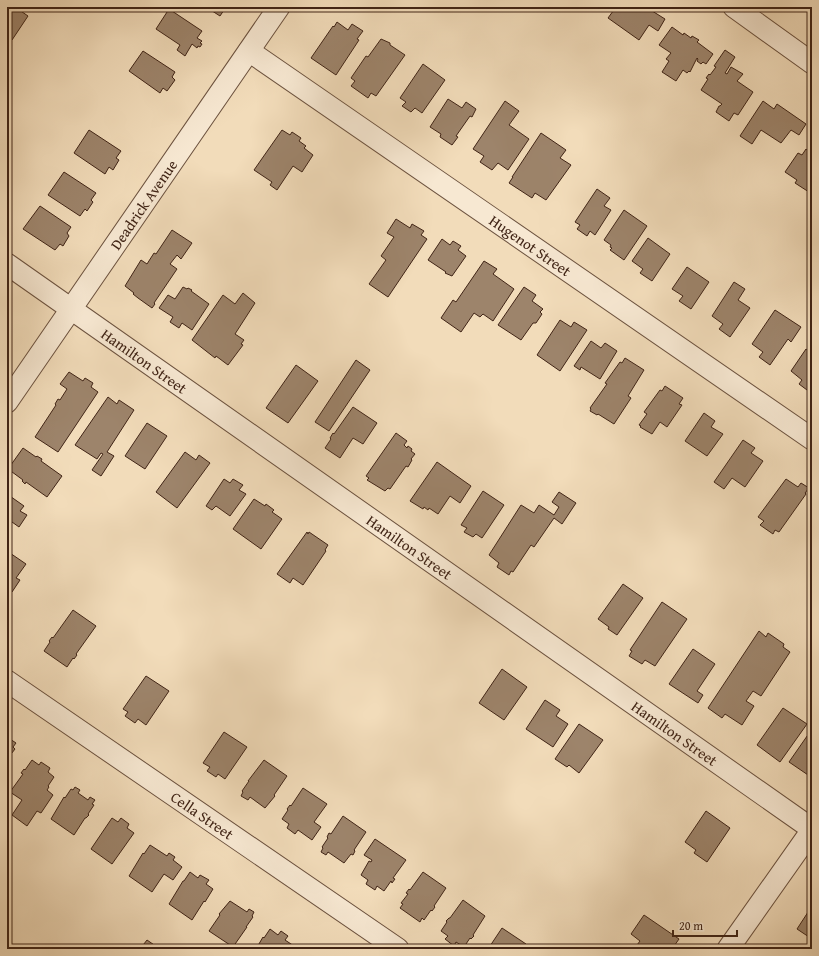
<svg xmlns="http://www.w3.org/2000/svg" width="819" height="956" font-family="'Gentium Book Plus',serif">
<style>
.building{fill:#9d846b;stroke:#402416}
.lines{fill:none;stroke-linecap:round;stroke-linejoin:round}
.minor-casing{stroke:#6c523f;stroke-width:23}
.minor{stroke:#f7e8d2;stroke-width:21}
.labels{text-anchor:middle;dominant-baseline:central;stroke-width:4;stroke-linejoin:round;paint-order:stroke}
.street-label{font-size:15px;fill:#402416;stroke:#f7e8d2}
</style>
<rect width="100%" height="100%" fill="#f2dcba"/>
<filter id="stains"><feTurbulence type="fractalNoise" baseFrequency=".005" numOctaves="4"/><feColorMatrix values="0 0 0 0 .2 0 0 0 0 .09 0 0 0 0 .02 0 0 0 .5 -.17"/></filter>
<radialGradient id="worn" r=".72"><stop offset=".6" stop-color="#630" stop-opacity="0"/><stop offset="1" stop-color="#630" stop-opacity=".3"/></radialGradient>
<!-- building -->
<g class="building">
<path d="M7,7H15L28,16L12,40L7,37Z"/>
<path d="M206,7H226L220,16Z"/>
<path d="M616,7H650L649,9L665,19L658,31L649,25L639,40L608,18Z"/>
<path d="M169,9L202,31L197,38L202,41L200,43L202,44L200,47L198,46L197,48L192,44L185,56L177,50L180,45L156,29Z"/>
<path d="M337,22L348,30L352,24L363,31L357,39L359,40L336,75L311,58L333,26L334,27Z"/>
<path d="M672,27L683,35L684,33L691,38L692,36L699,40L697,42L713,54L706,64L703,62L701,64L697,61L698,59L697,58L690,72L689,71L687,73L683,70L676,81L662,72L669,61L666,59L671,53L659,45Z"/>
<path d="M381,39L390,43V45L405,55L376,96L371,93L368,98L351,86L355,81L351,78L366,56L368,57Z"/>
<path d="M725,50L735,57L725,73L727,74L731,67L743,74L737,81L753,92L738,115L734,113L729,121L716,112L719,106H720L722,104L701,90L708,79L706,78L709,74L710,75L716,67L714,66Z"/>
<path d="M143,51L175,72L172,77L175,80L167,91L163,88L160,93L129,71Z"/>
<path d="M423,64L445,80L422,113L415,108L411,112L402,106L406,102L400,98Z"/>
<path d="M448,99L462,108L466,102L476,109L472,117L470,116L456,136L458,137L452,145L440,137L441,134L430,127Z"/>
<path d="M505,101L519,111L509,125L529,139L508,170L498,163L492,170L480,162L484,156L473,149Z"/>
<path d="M763,101L774,109L777,104L806,124L799,135L791,130L781,143L761,130L752,144L740,136Z"/>
<path d="M89,130L121,151L116,158L119,160L113,170L109,167L105,174L74,153Z"/>
<path d="M282,130L290,135L292,132L301,138L299,141L306,146L304,148L313,155L302,172L293,166L277,190L270,185L272,182L254,170Z"/>
<path d="M541,133L566,150L560,158L571,165L546,200L535,193L532,198L509,183L513,177H512Z"/>
<path d="M806,149L812,154V194L795,183L797,180L785,172L798,153L802,155Z"/>
<path d="M64,172L96,193L91,200L93,202L87,211L85,209L80,216L48,195Z"/>
<path d="M597,189L610,198L604,206L611,210L595,235L590,231L587,236L577,229L580,225L575,222Z"/>
<path d="M40,206L71,227L67,233L69,236L63,246L60,244L55,250L23,229Z"/>
<path d="M624,210L647,226L624,260L610,250L612,248L610,247L611,245L604,240Z"/>
<path d="M396,219L410,228L412,224L424,231L421,235L427,239L388,297L369,284L386,260L381,256L394,237L387,233Z"/>
<path d="M172,230L192,243L181,259L177,255L170,264L177,269L154,303L155,304L152,308L138,298L133,294L134,293L125,286L141,260L147,264L154,253L156,254Z"/>
<path d="M648,238L670,254L652,281L640,273L643,269L632,261Z"/>
<path d="M442,239L450,245L453,241L461,246L458,250L466,256L452,276L445,273L446,272L428,260Z"/>
<path d="M484,261L497,269L493,274L514,289L493,321L483,314L480,317L474,313L461,332L441,318L453,300L456,302Z"/>
<path d="M687,267L709,282L691,309L679,301L683,296L672,289Z"/>
<path d="M734,282L745,289L738,300L750,308L730,337L719,329L723,324L712,316Z"/>
<path d="M183,287L187,289L188,288L192,290L191,291L209,304L192,330L182,323L179,328L170,322L173,317L159,308L168,295L175,299Z"/>
<path d="M524,287L536,295L532,301L543,309L540,312L542,314L536,323H533L521,340L498,325Z"/>
<path d="M243,293L255,303L235,334L244,340L241,344L243,345L228,365L216,356L215,358L192,340L223,295L235,304Z"/>
<path d="M775,310L801,327L791,342L788,339L770,365L759,357L763,352L752,344Z"/>
<path d="M560,320L571,327L574,322L587,330L560,371L537,355Z"/>
<path d="M591,341L601,348L605,343L617,351L600,379L581,367L580,370L574,366Z"/>
<path d="M806,349L812,353V391L811,393L799,384L802,380L791,371Z"/>
<path d="M625,358L644,370L628,396L631,398L614,424L598,414L597,415L590,411L591,409L590,408L607,384L605,383L620,362L622,363Z"/>
<path d="M356,360L370,370L329,431L315,422Z"/>
<path d="M296,365L318,381L288,423L266,408Z"/>
<path d="M69,372L83,381L85,378L93,383L91,387L98,392L58,452L35,437L56,405L55,404L58,399L60,400L67,389L60,384Z"/>
<path d="M665,386L683,398L679,404L682,405L667,427L660,422L652,434L640,427L641,426L639,425L647,414L644,412L660,390L662,391Z"/>
<path d="M108,397L117,404L119,400L134,410L107,452L114,456L101,476L92,470L103,454L101,453L97,459L75,445Z"/>
<path d="M353,407L377,423L363,444L353,438L340,458L325,448L331,439L330,438L333,433L334,434Z"/>
<path d="M704,413L715,421L711,427L723,434L707,456L685,441Z"/>
<path d="M147,423L167,436L145,469L125,456Z"/>
<path d="M396,433L407,441L404,445L407,448L408,446L412,449L411,451L415,454L411,459L412,460L408,467L406,466L390,489L388,488L385,491L367,480L369,478L366,476Z"/>
<path d="M743,440L755,448L751,453L763,461L745,487L732,478L724,489L714,482Z"/>
<path d="M23,448L36,457L37,456L42,459L41,461L62,476L47,497L26,482L25,484L22,481L23,480L8,469Z"/>
<path d="M185,452L196,460L199,455L210,463L177,508L156,492Z"/>
<path d="M437,462L471,486L460,503L450,496L438,514L429,508L428,510L424,507L423,509L410,501Z"/>
<path d="M224,479L230,483L233,479L243,485L239,490L246,494L230,516L216,506L212,510L206,506Z"/>
<path d="M786,479L798,487L801,483L809,488L805,493L806,494L779,532L775,530L773,534L760,525L764,521L758,517Z"/>
<path d="M483,491L504,505L482,538L476,534L473,537L464,532L467,528L461,525Z"/>
<path d="M559,492L576,503L562,524L554,518L534,547L531,545L513,572L511,571L509,575L497,567L499,563L489,555L521,505L534,513L539,505L554,515L559,507L552,502Z"/>
<path d="M7,494L24,506L20,511L27,515L19,527L12,522L8,528L7,527Z"/>
<path d="M254,499L265,506L266,504L274,510L272,512L282,519L261,549L233,529Z"/>
<path d="M307,532L308,534L309,532L328,545L325,550L326,551L303,585L293,578L290,583L277,574Z"/>
<path d="M7,551L26,564L16,578L20,580L12,592L7,588Z"/>
<path d="M623,584L643,598L617,635L608,629L609,627L598,619Z"/>
<path d="M662,602L687,619L655,666L645,660L642,664L629,656L632,651L630,650Z"/>
<path d="M73,610L96,626L76,654L77,655L74,659L73,658L67,667L44,651L50,642L49,641L52,637L53,638Z"/>
<path d="M759,631L766,637L768,633L784,644L783,647L790,652L761,696L753,691L746,701L754,706L742,725L725,714L722,718L708,708Z"/>
<path d="M693,649L715,664L697,691L703,695L698,703L669,684Z"/>
<path d="M502,669L527,687L504,720L479,703Z"/>
<path d="M146,676L169,691L146,725L138,719L135,723L125,716L128,712L123,709Z"/>
<path d="M545,700L560,710L556,716L568,724L553,747L526,729Z"/>
<path d="M783,708L807,724L780,762L757,745Z"/>
<path d="M579,724L603,740L579,773L569,765L567,767L555,759Z"/>
<path d="M812,729V775L811,777L789,762Z"/>
<path d="M224,732L247,747L225,779L218,774L216,777L207,771L210,767L203,763Z"/>
<path d="M7,737L16,743L13,747L15,749L8,758L10,759L7,763Z"/>
<path d="M32,760L39,765L41,762L50,768L48,772L54,777L48,786L49,787L47,790L53,795L41,813L37,811L27,826L12,815L22,800L10,792L23,774L21,773L24,769L25,770Z"/>
<path d="M264,760L287,776L274,795L275,796L265,808L250,797L248,800L241,796L243,792L242,791L249,781H248Z"/>
<path d="M75,787L80,790L78,793L88,800L90,797L95,800L92,804L94,805L88,814L89,815L86,818H85L74,835L51,819L64,797L65,798L71,789L73,790Z"/>
<path d="M303,788L327,804L314,822L321,827L312,840L298,830L295,834L287,828L289,824L282,819L288,810L287,809L290,805L291,806Z"/>
<path d="M706,811L730,828L707,862L694,853L696,850L685,842Z"/>
<path d="M343,816L366,832L354,850L355,851L353,855L351,854L344,863L328,852L326,855L321,852L323,848L322,847L328,838L327,837L329,833L331,834Z"/>
<path d="M112,818L118,822L121,818L129,824L127,828L134,833L112,864L91,849Z"/>
<path d="M375,839L406,860L393,878L395,879L392,883L391,881L384,891L377,886L375,890L366,884L368,880L361,875L369,861L371,862L372,860L364,855Z"/>
<path d="M150,845L167,856L169,853L175,857L173,860L182,867L173,880L164,874L152,892L129,876L143,853L144,854Z"/>
<path d="M190,872L198,878L200,875L209,880L206,884L213,889L205,902L204,901L192,920L169,904L183,881H184Z"/>
<path d="M423,872L446,888L434,906L435,907L432,911L431,910L424,920L422,918L420,922L400,908L403,904L401,903L408,894L406,893L409,889L410,890Z"/>
<path d="M463,900L485,916L473,935L474,936L471,939L470,938L464,947L456,942L454,946L445,939L448,936L441,931L447,922L446,921L449,918H450Z"/>
<path d="M230,901L247,912L249,909L254,912L252,916L253,917L246,927H247L233,947L209,931L220,915L219,914Z"/>
<path d="M812,906V939L797,929Z"/>
<path d="M644,915L679,939L672,949H634L640,941L631,934Z"/>
<path d="M502,928L526,944L522,949H486L488,945L490,946Z"/>
<path d="M270,929L278,935L281,931L288,936L285,940L294,946L291,949H256L263,937L264,938Z"/>
<path d="M147,940L160,949H140Z"/>
</g>
<g class="lines">
<defs>
<g id="minor">
<path d="M734,7L812,63"/>
<path id="s1" d="M249,51L812,439"/>
<path id="s2" d="M7,264L812,829"/>
<path id="s3" d="M7,402L279,7"/>
<path id="s4" d="M7,681L398,949"/>
<path d="M728,949L812,830"/>
</g>
</defs>
<!-- minor casing -->
<use href="#minor" class="minor-casing"/>
<!-- minor -->
<use href="#minor" class="minor"/>
</g>
<g class="labels">
<!-- street labels -->
<g class="street-label">
<text stroke="none"><textPath href="#s3" startOffset="240">Deadrick Avenue</textPath></text>
<text stroke="none"><textPath href="#s1" startOffset="342">Hugenot Street</textPath></text>
<text stroke="none"><textPath href="#s2" startOffset="168">Hamilton Street</textPath></text>
<text stroke="none"><textPath href="#s2" startOffset="492">Hamilton Street</textPath></text>
<text stroke="none"><textPath href="#s2" startOffset="816">Hamilton Street</textPath></text>
<text stroke="none"><textPath href="#s4" startOffset="237">Cella Street</textPath></text>
</g>
</g>
<!-- margin -->
<rect width="819" height="956" fill="none" stroke="#f2dcba" stroke-width="24"/>
<rect x="8" y="8" width="803" height="940" fill="none" stroke="#402416" stroke-width="2"/>
<rect x="12" y="12" width="795" height="932" fill="none" stroke="#402416"/>
<!-- scale -->
<path d="M673 930v6h64v-6" fill="none" stroke="#402416" stroke-width="2"/>
<text x="679" y="930" font-size="12" fill="#402416" stroke="#f7e8d2" stroke-width="3" paint-order="stroke">20 m</text>
<rect width="100%" height="100%" filter="url(#stains)"/>
<rect width="100%" height="100%" fill="url(#worn)"/>
</svg>
